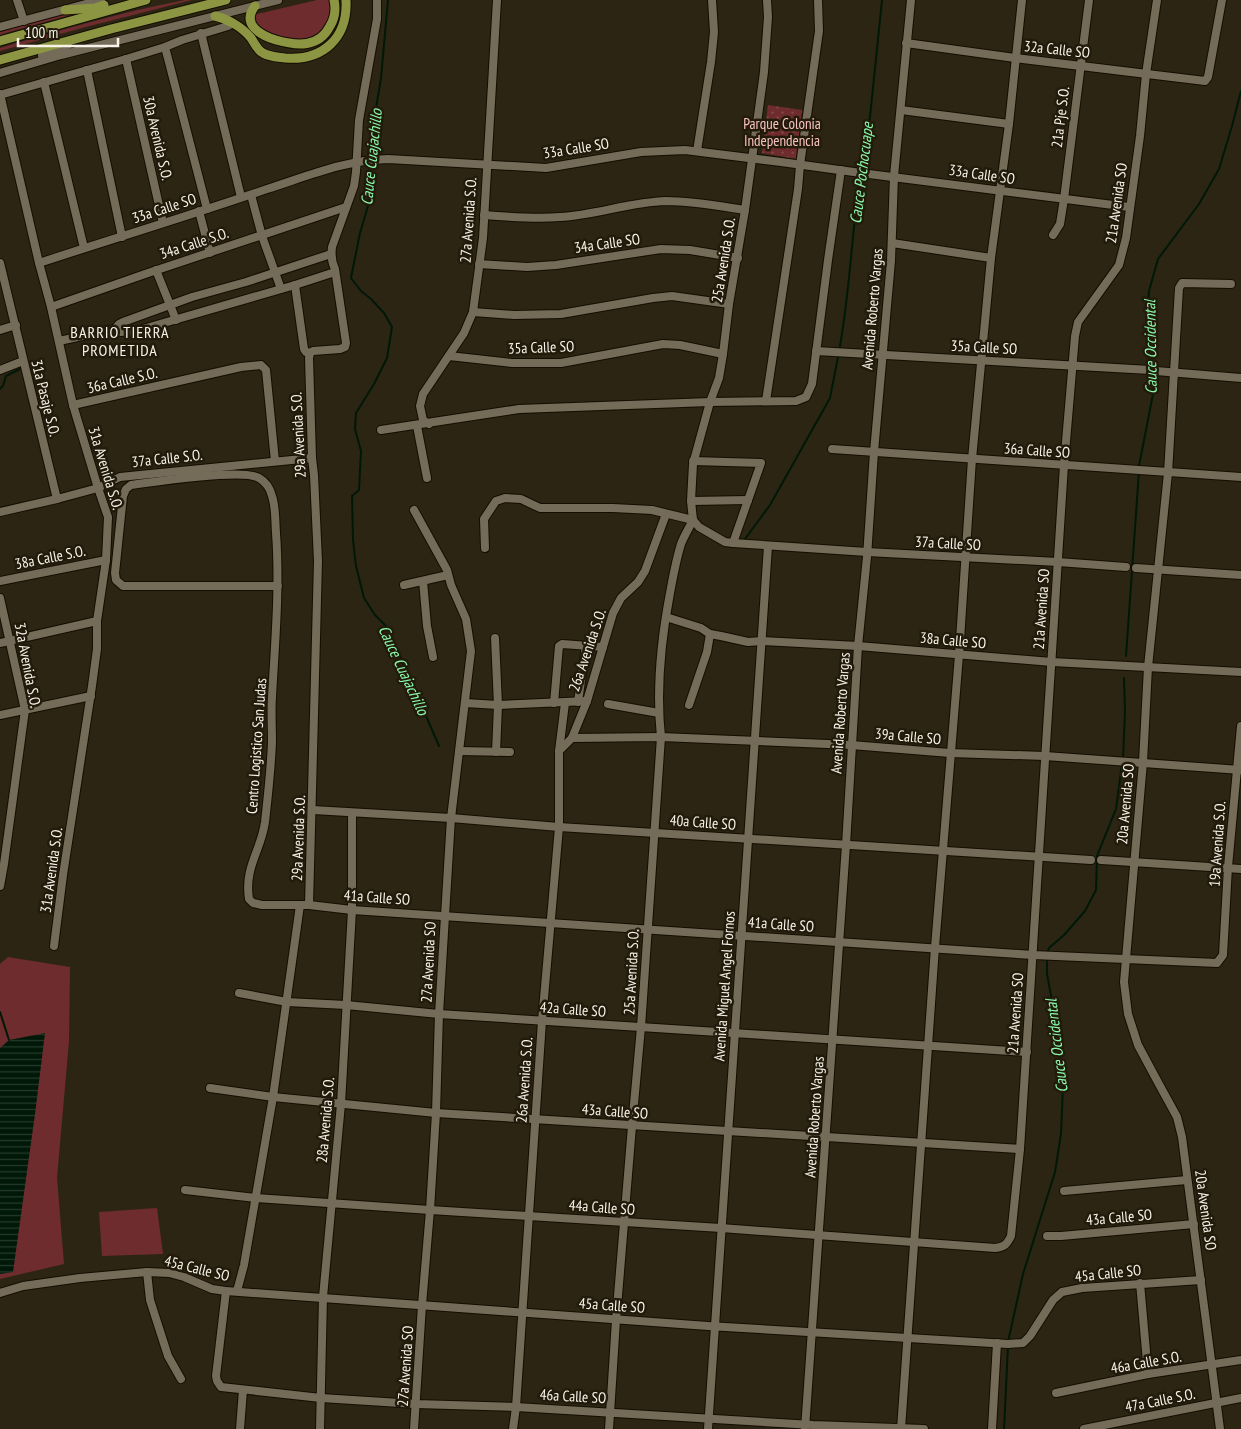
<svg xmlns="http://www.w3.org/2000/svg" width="1241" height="1429" font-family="'PT Sans Narrow',sans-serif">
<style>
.grass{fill:#6e2c2e}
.park{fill:url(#park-dots)}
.water{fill:url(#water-rules)}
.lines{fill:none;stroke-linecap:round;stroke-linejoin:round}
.stream{stroke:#001807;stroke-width:2}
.minor-casing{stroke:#140e01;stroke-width:10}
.major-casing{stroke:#140e01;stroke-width:11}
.minor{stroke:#746b59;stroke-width:8}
.major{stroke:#8c9642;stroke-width:9}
.labels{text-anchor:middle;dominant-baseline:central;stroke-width:5;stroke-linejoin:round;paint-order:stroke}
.street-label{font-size:15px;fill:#f8f3e9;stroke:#221b0b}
.park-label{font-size:15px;fill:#f7c2c1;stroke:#221b0b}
.water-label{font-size:16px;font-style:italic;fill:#89f9aa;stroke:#221b0b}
.neighbourhood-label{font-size:16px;letter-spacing:1px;fill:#f8f3e9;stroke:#221b0b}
</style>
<defs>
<pattern id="park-dots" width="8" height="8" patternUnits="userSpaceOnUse" patternTransform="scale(1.25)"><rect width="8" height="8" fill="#6e2c2e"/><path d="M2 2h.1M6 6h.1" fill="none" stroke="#834b4c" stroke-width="1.8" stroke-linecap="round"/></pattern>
<pattern id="water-rules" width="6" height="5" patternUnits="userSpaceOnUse" patternTransform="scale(1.25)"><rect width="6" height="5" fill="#001807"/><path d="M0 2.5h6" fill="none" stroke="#263a2b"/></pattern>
</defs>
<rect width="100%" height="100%" fill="#2c2514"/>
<!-- grass -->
<g class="grass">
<path d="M185,0H192L82,28L0,51V48C61,30 122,12 185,0Z"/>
<path d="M317,0H330C331,5 332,11 331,16C324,43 295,45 273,36C267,33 261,29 256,26L253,15Z"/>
<path d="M81,12L9,32L0,35V32L51,17Z"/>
<path d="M8,957L70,967L69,1041L57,1178L64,1264L0,1279V964Z"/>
<path d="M157,1208L163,1254L102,1256L99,1212Z"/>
</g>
<!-- park -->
<path class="park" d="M768,105L802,110L796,159L762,153Z"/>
<!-- water -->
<path class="water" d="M45,1033L35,1114L13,1272L0,1274V1048L9,1040Z"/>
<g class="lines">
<!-- stream -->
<g class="stream">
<path d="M368,159V156L381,78L388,0"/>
<path d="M369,164L371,182L368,206L360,233L351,278L361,291L371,299L384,313L392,327L387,358L374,384L356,413L355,429L361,451L359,490L352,496L353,540L356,566L364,598L375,615L388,628L439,746"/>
<path d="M861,170L870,117L882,0"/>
<path d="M840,346C850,289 852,232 860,175"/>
<path d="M1152,368V354L1147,321L1149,291L1158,259L1199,204L1219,169L1232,126L1241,91"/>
<path d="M0,389L3,386L6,376L20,369"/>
<path d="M1139,466L1153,394L1152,372"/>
<path d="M745,539L770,505L830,398L838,357"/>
<path d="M1126,656L1139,471"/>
<path d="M1123,759L1125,711L1124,678"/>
<path d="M1047,953L1049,948L1064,935L1085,911L1096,890L1097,856L1116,809L1122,764"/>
<path d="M0,1012L9,1040"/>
<path d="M1008,1342L1023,1274L1055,1172L1061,1134L1063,1085L1055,1017L1047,974V957"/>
<path d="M1004,1429L1008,1346"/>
</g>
<defs>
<g id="minor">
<path d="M17,0L24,21"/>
<path d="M767,0L768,17L764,72L745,210L729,304L723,354L719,378L710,402L693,464L691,501L693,520L699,527L725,542L733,543L867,552L1058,562L1126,567"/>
<path d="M0,27L101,0"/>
<path d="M201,33L241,197"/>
<path d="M906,43L1015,58L1205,81L1208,77L1222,0"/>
<path d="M165,47L207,209"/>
<path d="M42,56L68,45"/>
<path d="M126,59L163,223"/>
<path d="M87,70L122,237"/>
<path d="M0,73L61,55L278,0"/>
<path d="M44,82L84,248"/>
<path d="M0,94L39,263L51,307L73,405L98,488L108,517L106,560L97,621V649L92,686L63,875L54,946"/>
<path d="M0,95L126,59L165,47L182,40L228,26L232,23"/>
<path d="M901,110L1009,124"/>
<path d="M697,151L711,62L714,32L712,0"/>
<path d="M251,195L262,236L281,289"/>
<path d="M199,211L210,253"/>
<path d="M484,215C509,217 535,219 560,217C596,215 630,202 666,201C692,201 719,206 745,210"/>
<path d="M1053,235L1060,224L1064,199L1089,0"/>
<path d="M892,243L991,258"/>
<path d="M0,263L57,499"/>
<path d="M39,263C115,238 192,215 267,189C308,176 345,160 388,159L546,168L641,152L685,150L781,162L861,173L1129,207"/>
<path d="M479,264L527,267L556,265L661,249L690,250L738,258"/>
<path d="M156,270L176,320"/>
<path d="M295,285L304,349L306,352L310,353"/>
<path d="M51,307L148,273L346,207"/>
<path d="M473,312L514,315L561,314L653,298L672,296L729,304"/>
<path d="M115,329L120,332L136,331L295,285L335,272"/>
<path d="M0,330L16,325"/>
<path d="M59,341L115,329L119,324L123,322L192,297L246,282L331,254"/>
<path d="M816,351L1150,370"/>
<path d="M449,356L512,363H561L663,344L680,345L723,354"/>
<path d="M0,370L23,361"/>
<path d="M1156,371L1241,378"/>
<path d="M766,401L798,189L800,165L816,52L819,31L818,0"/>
<path d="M73,405L241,367L261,365L266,370L275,461"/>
<path d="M429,424L423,420L420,406L423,394L464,333L473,312L483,238L497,0"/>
<path d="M417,426L427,478"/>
<path d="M381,430L519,409L710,402L796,401L806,397L812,384L828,260L841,170"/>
<path d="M832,449L1241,477"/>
<path d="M693,461L761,463L733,543"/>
<path d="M691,501L748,500"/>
<path d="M414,510L447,570L451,585L466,619L471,651L451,818L439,1014L436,1113L430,1210L422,1305L414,1429"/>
<path d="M0,512L57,499L98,488L120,477L312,458"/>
<path d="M485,548L484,519L496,501L505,498L521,499L540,508H613L652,510L693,520"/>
<path d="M1136,568L1241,575"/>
<path d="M0,581L106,560"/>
<path d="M423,581L427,626L433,657"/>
<path d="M404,585L448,575"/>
<path d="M278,586H123L116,580L115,573L123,496L126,489L131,485C154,482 243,468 259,478C266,482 270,488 272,496C276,508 275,521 276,533C280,588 275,642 272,697C271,712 272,727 272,742C271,769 268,795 265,822C261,851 244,867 249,899L253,903L262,905H309L352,910L1033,955L1217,963L1223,955L1228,867L1241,726"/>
<path d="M0,598L25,710L4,864L0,886"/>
<path d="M666,617L701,628L710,634L721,636L748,642L762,641L858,646L1052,662L1241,672"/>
<path d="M495,638L498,705L496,752"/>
<path d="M0,643L97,621"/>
<path d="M578,702L586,646"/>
<path d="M465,703L498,705L587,701"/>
<path d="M554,703L559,646L562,644L603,647"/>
<path d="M608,704L659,713"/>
<path d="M689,705L707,652L710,634"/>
<path d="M0,715L91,696"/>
<path d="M572,738L661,737L851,745L950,753L1045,756L1241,770"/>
<path d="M459,751L510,752"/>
<path d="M559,751L572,738L587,701L613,613L621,598L638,582L645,571L666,514"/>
<path d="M313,810L451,818L559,827L1091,860"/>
<path d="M1101,860L1241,869"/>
<path d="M309,905L318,561L314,475L312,458L309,358L310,353L313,351L340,349L345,347L346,343L335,269C331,261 331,255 332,247L354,186L356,172L359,120L377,19V0"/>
<path d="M239,993L287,1002L346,1005L439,1014L1027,1052"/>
<path d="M210,1088L273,1097L436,1113L1020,1149"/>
<path d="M185,1190L256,1198L430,1210L721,1228L995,1248C1005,1247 1007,1244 1011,1236L1020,1149L1064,465L1075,336L1078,322L1119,265L1126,238L1140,136L1146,74L1157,0"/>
<path d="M1064,1191L1187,1180"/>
<path d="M1047,1236H1061L1194,1224"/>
<path d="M147,1272L150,1300L168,1356L181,1379"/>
<path d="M1140,1283L1148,1374"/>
<path d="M226,1291L216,1376L217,1381L221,1387L321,1398L416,1404L516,1407L813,1425L924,1429"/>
<path d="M237,1291L244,1265L273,1097L300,905"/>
<path d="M0,1293L23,1286L80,1278L147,1272L169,1273L184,1277L212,1289L226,1291L708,1326L1008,1344L1023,1343L1030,1336L1053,1300L1062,1292L1082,1288L1201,1280"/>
<path d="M1056,1393L1148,1374L1241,1360"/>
<path d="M240,1429L243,1390"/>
<path d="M320,1429L323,1297L341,1104L352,910V813"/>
<path d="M513,1429L516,1407L542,1021L559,827V751L565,703"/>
<path d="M609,1429L616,1320L632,1126L641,1027L661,737C656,690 661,640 670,593C673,577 676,560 681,544C684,536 689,528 693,520"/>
<path d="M708,1429L768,546"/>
<path d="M805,1429L846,845L858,646L867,557L874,452L891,261L894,176L911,0"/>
<path d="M901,1429L935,947L959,655L972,459L991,258L1009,124L1022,0"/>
<path d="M992,1429L997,1343"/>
<path d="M1084,1429L1241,1398"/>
<path d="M1220,1429L1182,1137L1177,1117L1160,1086L1138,1045L1128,1014L1124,982L1143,762L1148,667L1168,473L1179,288L1182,283L1231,284"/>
</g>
<g id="major">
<path d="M255,6C241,24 260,35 276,40C297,46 319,48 330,26C335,18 336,9 334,0"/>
<path d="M65,10L95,8L104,5"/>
<path d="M215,16C228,19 242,27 251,38C255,44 257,50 263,53C270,57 278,57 285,58C323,61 348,38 346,0"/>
<path d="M0,41L146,0"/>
<path d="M0,60L111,29L226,0"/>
</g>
</defs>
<!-- minor casing -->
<use href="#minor" class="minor-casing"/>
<!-- major casing -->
<use href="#major" class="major-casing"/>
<!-- minor -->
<use href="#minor" class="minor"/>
<!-- major -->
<use href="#major" class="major"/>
</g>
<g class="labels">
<!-- street labels -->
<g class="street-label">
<text transform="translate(1057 49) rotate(6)">32a Calle SO</text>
<text transform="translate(1060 117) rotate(-83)">21a Pje S.O.</text>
<text transform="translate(158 138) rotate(77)">30a Avenida S.O.</text>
<text transform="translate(576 148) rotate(-9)">33a Calle SO</text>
<text transform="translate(982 174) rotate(8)">33a Calle SO</text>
<text transform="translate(1116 203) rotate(-82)">21a Avenida SO</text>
<text transform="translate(164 208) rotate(-18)">33a Calle SO</text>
<text transform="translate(468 220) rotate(-86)">27a Avenida S.O.</text>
<text transform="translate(194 243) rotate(-18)">34a Calle S.O.</text>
<text transform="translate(607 243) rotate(-8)">34a Calle SO</text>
<text transform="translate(723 260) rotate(-81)">25a Avenida S.O.</text>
<text transform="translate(872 309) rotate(-85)">Avenida Roberto Vargas</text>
<text transform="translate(541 347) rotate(-2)">35a Calle SO</text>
<text transform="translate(984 347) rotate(3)">35a Calle SO</text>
<text transform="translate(122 380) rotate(-13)">36a Calle S.O.</text>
<text transform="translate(46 398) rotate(76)">31a Pasaje S.O.</text>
<text transform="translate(298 435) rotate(-93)">29a Avenida S.O.</text>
<text transform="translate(1037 450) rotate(4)">36a Calle SO</text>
<text transform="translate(167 458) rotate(-6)">37a Calle S.O.</text>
<text transform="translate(106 468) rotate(73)">31a Avenida S.O.</text>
<text transform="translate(948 543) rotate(3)">37a Calle SO</text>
<text transform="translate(50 557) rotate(-11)">38a Calle S.O.</text>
<text transform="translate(1041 609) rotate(-86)">21a Avenida SO</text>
<text transform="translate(953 640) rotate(5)">38a Calle SO</text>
<text transform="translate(587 650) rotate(-71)">26a Avenida S.O.</text>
<text transform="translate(28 665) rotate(79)">32a Avenida S.O.</text>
<text transform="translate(840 713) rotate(-86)">Avenida Roberto Vargas</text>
<text transform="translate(908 736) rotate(5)">39a Calle SO</text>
<text transform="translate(256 746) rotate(-86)">Centro Logistico San Judas</text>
<text transform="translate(1125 804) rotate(-85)">20a Avenida SO</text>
<text transform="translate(703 822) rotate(4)">40a Calle SO</text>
<text transform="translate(298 838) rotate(-88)">29a Avenida S.O.</text>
<text transform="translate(1217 844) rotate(-86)">19a Avenida S.O.</text>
<text transform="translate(51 870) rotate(-82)">31a Avenida S.O.</text>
<text transform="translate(377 897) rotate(4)">41a Calle SO</text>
<text transform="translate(781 924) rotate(4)">41a Calle SO</text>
<text transform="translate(428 962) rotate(-87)">27a Avenida SO</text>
<text transform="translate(631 972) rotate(-87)">25a Avenida S.O.</text>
<text transform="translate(724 986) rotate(-86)">Avenida Miguel Angel Fornos</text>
<text transform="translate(573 1009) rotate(4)">42a Calle SO</text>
<text transform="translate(1015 1013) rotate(-86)">21a Avenida SO</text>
<text transform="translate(524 1080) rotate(-86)">26a Avenida S.O.</text>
<text transform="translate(615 1111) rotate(4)">43a Calle SO</text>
<text transform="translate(814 1117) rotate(-86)">Avenida Roberto Vargas</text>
<text transform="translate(325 1120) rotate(-85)">28a Avenida S.O.</text>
<text transform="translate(602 1207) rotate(4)">44a Calle SO</text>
<text transform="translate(1206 1210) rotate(82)">20a Avenida SO</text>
<text transform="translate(1119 1217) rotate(-5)">43a Calle SO</text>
<text transform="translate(197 1268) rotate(14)">45a Calle SO</text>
<text transform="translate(1108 1273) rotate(-6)">45a Calle SO</text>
<text transform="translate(612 1305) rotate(4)">45a Calle SO</text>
<text transform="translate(1146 1362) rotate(-10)">46a Calle S.O.</text>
<text transform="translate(405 1366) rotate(-86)">27a Avenida SO</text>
<text transform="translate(573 1396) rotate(3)">46a Calle SO</text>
<text transform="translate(1160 1400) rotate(-11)">47a Calle S.O.</text>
</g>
<!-- park labels -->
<g class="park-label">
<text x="782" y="123">Parque Colonia<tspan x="782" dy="17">Independencia</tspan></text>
</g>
<!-- water labels -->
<g class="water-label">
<text transform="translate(371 157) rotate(-84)">Cauce Cuajachillo</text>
<text transform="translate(861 173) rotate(-83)">Cauce Pochocuape</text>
<text transform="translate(1150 347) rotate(-91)">Cauce Occidental</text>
<text transform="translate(404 670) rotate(65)">Cauce Cuajachillo</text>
<text transform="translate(1056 1046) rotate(-97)">Cauce Occidental</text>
</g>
<!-- neighbourhood labels -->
<g class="neighbourhood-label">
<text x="120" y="332">BARRIO TIERRA<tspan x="120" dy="18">PROMETIDA</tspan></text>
</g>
</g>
<!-- scale -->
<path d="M18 38v8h100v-8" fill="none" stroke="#f8f3e9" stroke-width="2.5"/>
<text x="25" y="38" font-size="15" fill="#f8f3e9" stroke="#221b0b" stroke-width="4" paint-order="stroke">100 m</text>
</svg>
